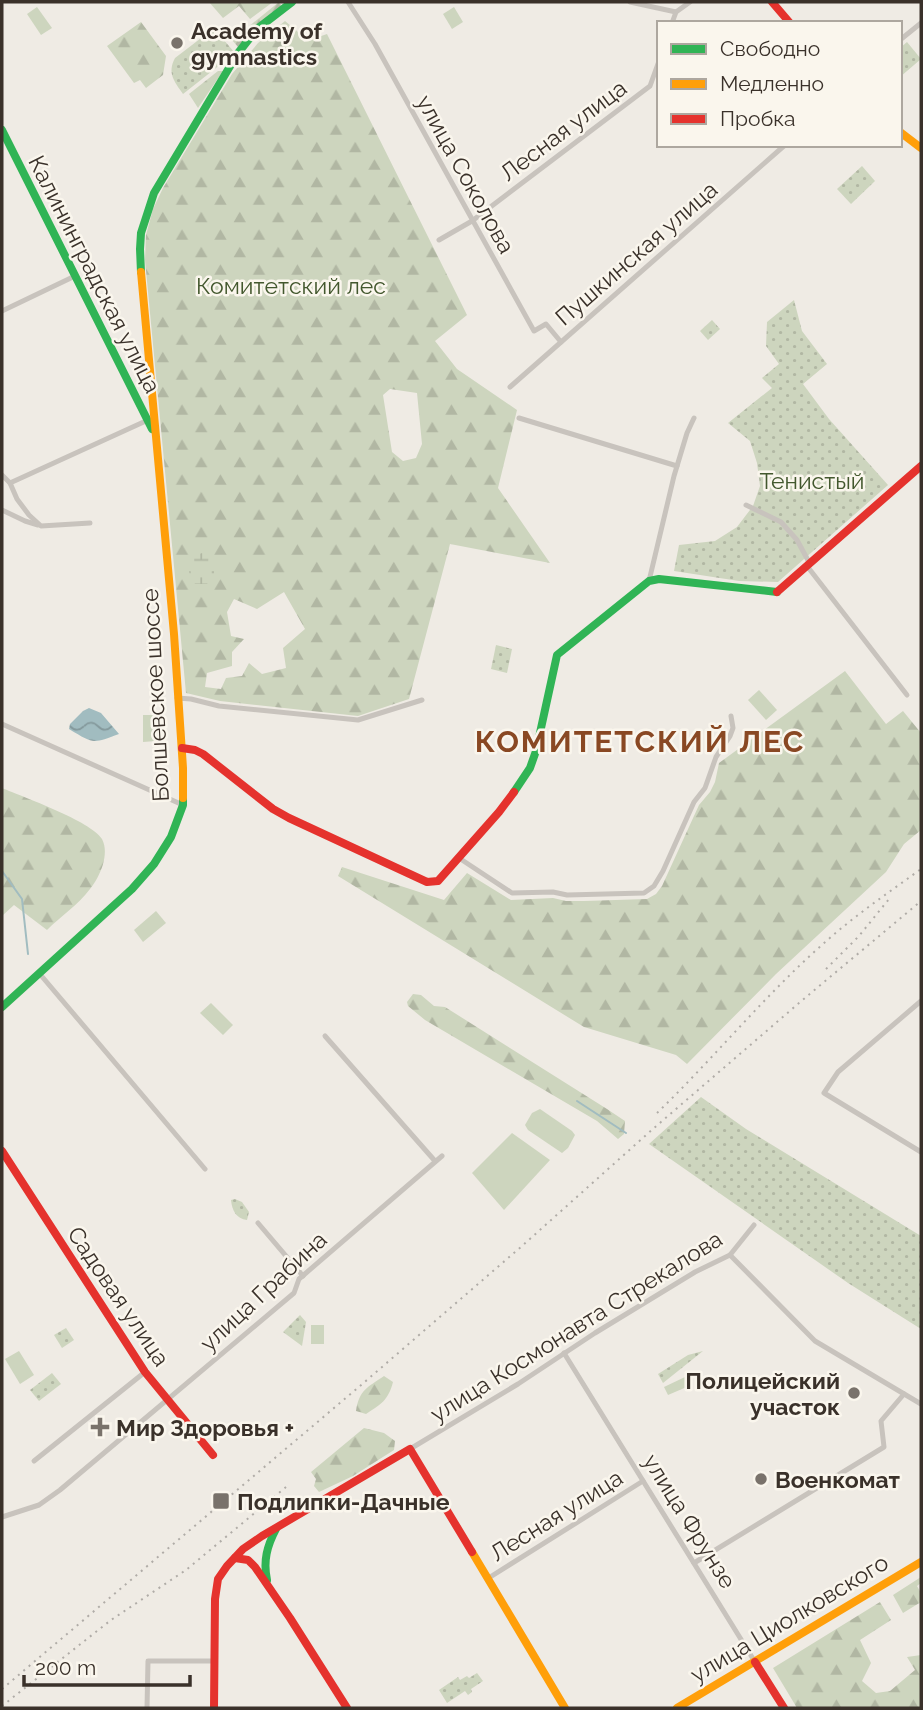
<svg xmlns="http://www.w3.org/2000/svg" width="923" height="1710" font-family="Raleway,sans-serif">
<style>
.grass{fill:url(#grass-dots)}
.forest{fill:url(#forest-firs);fill-rule:evenodd}
.wetland{fill:url(#wetland-marsh)}
.pitch{fill:#cdd5be}
.water{fill:url(#water-waves)}
.lines{fill:none;stroke-linecap:round;stroke-linejoin:round}
.stream{stroke:#a1bcc0;stroke-width:2}
.street{stroke:#c8c3bd;stroke-width:5}
.fast{stroke:#30b455;stroke-width:8}
.slow{stroke:#ff9f0a;stroke-width:8}
.jam{stroke:#e5322d;stroke-width:8}
.rail{stroke:#b0aca7;stroke-width:2;stroke-dasharray:2 5;stroke-linecap:butt}
.poi-dot{fill:#79726b;stroke:#faf6ed;stroke-width:2.5}
.labels{text-anchor:middle;dominant-baseline:central;stroke-width:5;stroke-linejoin:round;paint-order:stroke}
.poi-label{font-size:23px;font-weight:bold;fill:#3a312a;stroke:#faf6ed;text-anchor:start}
.street-label{font-size:23px;fill:#3a312a;stroke:#faf6ed}
.park-label{font-size:23px;fill:#43582e;stroke:#faf6ed}
.district-label{font-size:30px;font-weight:bold;letter-spacing:2px;fill:#894823;stroke:#faf6ed}
</style>
<defs>
<pattern id="grass-dots" width="8" height="8" patternUnits="userSpaceOnUse" patternTransform="scale(1.75)"><rect width="8" height="8" fill="#cdd5be"/><path d="M2 2h.1M6 6h.1" fill="none" stroke="#b1b7a3" stroke-width="1.8" stroke-linecap="round"/></pattern>
<pattern id="forest-firs" width="22" height="20" patternUnits="userSpaceOnUse" patternTransform="scale(1.75)"><rect width="22" height="20" fill="#cdd5be"/><path d="M5 1l3.5 6h-7zM16 11l3.5 6h-7z" fill="#b1b7a3"/></pattern>
<pattern id="wetland-marsh" width="20" height="14" patternUnits="userSpaceOnUse" patternTransform="scale(1.75)"><rect width="20" height="14" fill="#cdd5be"/><path d="M1 5h8M5 5V1M11 12h8M15 12V8" fill="none" stroke="#b1b7a3"/></pattern>
<pattern id="water-waves" width="16" height="10" patternUnits="userSpaceOnUse" patternTransform="scale(1.75)"><rect width="16" height="10" fill="#a1bcc0"/><path d="M0 5q4-4 8 0t8 0" fill="none" stroke="#84999c"/></pattern>
</defs>
<rect width="100%" height="100%" fill="#efebe4"/>
<!-- grass -->
<g class="grass">
<path d="M209,32H217L235,53L183,94C174,81 167,73 175,58Z"/>
<path d="M907,42L921,59L900,77V48Z"/>
<path d="M862,166L875,181L851,204L837,189Z"/>
<path d="M794,300L802,331L827,364L803,384L829,419L888,485L778,582L739,581L674,571L679,545L715,541L737,527L753,506L760,486L757,463L750,441L728,423L772,388L762,378L779,364L766,346L767,322Z"/>
<path d="M712,320L720,329L708,340L700,331Z"/>
<path d="M496,645L512,649L507,673L491,669Z"/>
<path d="M701,1097L746,1129L921,1236V1329L848,1283L649,1144Z"/>
<path d="M235,1199L242,1202L249,1212L247,1220C236,1219 232,1210 231,1200Z"/>
<path d="M300,1315L306,1322L302,1346L283,1332Z"/>
<path d="M66,1328L74,1340L62,1348L54,1335Z"/>
<path d="M703,1351L663,1383L658,1374L688,1355Z"/>
<path d="M52,1373L61,1384L39,1401L30,1390Z"/>
<path d="M477,1673L483,1681L471,1689L472,1692L468,1695L465,1691L447,1703L439,1690L458,1677L460,1680L467,1676L469,1678Z"/>
</g>
<!-- forest -->
<g class="forest">
<path d="M209,2H273L250,19L239,6L223,18Z"/>
<path d="M279,2L282,6L238,47L232,40Z"/>
<path d="M285,21L297,31L304,42L327,34L467,315L435,341L457,369L517,410L498,488L550,563L450,544L409,699L358,716L220,701L186,693L145,260L146,235L153,209L163,188L232,74L258,43ZM390,389L417,393L422,444L416,458L403,461L392,452L383,395ZM284,592L305,629L283,648L286,668L262,674L249,663L242,676L226,678L221,689L205,687L207,673L232,666V652L244,639L231,636L227,612L234,599L257,609Z"/>
<path d="M141,22L166,56L163,75L146,88L140,80L134,83L107,46Z"/>
<path d="M218,71H223L198,108L189,94Z"/>
<path d="M845,671L886,724L903,711L921,733V830L904,844L886,872L776,974L687,1064L676,1055L584,1027L338,876L342,867L444,900L467,873L511,900L553,898L566,901H584L647,899L656,894L662,886L699,805L710,792L715,782L719,763Z"/>
<path d="M2,788C23,797 91,821 102,839C110,854 100,877 90,889C79,904 60,917 47,930L14,905L2,916Z"/>
<path d="M413,994L421,995L434,1006L445,1007L607,1109L625,1121L624,1134L618,1139L597,1121L425,1020L408,1006L407,1002Z"/>
<path d="M384,1376L393,1382C388,1401 381,1404 366,1414L356,1411C359,1390 368,1387 384,1376Z"/>
<path d="M364,1428L384,1433L395,1441L394,1450L353,1476L319,1492L314,1486L316,1479L311,1472Z"/>
<path d="M921,1577V1583L917,1586L921,1593V1602L903,1613L893,1595Z"/>
<path d="M880,1602L891,1620L860,1640L871,1663L862,1681L876,1693L890,1691L915,1670L907,1657L921,1655V1708H797L773,1668Z"/>
</g>
<!-- wetland -->
<path class="wetland" d="M204,552L214,559V575L207,584H195C184,569 188,559 204,552Z"/>
<!-- pitch -->
<g class="pitch">
<path d="M37,7L52,28L41,35L27,14Z"/>
<path d="M454,7L463,22L452,29L443,14Z"/>
<path d="M759,690L777,710L766,720L748,700Z"/>
<path d="M143,715H155L156,741L143,742Z"/>
<path d="M156,911L166,923L143,942L134,930Z"/>
<path d="M211,1003L233,1025L223,1035L200,1013Z"/>
<path d="M540,1109L572,1131L575,1135L568,1148L562,1153L528,1130L525,1125L532,1113Z"/>
<path d="M512,1133L550,1160L504,1210L472,1173Z"/>
<rect x="311" y="1325" width="13" height="19"/>
<path d="M19,1351L34,1375L20,1384L5,1359Z"/>
<path d="M685,1377L689,1386L668,1395L664,1387Z"/>
</g>
<!-- water -->
<path class="water" d="M89,708L101,713L119,734C92,744 94,744 69,729L70,724L83,711Z"/>
<g class="lines">
<!-- stream -->
<g class="stream">
<path d="M2,871L22,899L28,954"/>
<path d="M577,1101L626,1133"/>
</g>
<!-- street -->
<g class="street">
<path d="M348,2L375,44L534,331L546,324L561,342"/>
<path d="M630,2L676,12"/>
<path d="M672,23L676,12L690,2"/>
<path d="M900,40L921,23"/>
<path d="M439,240L472,221L650,86L659,61"/>
<path d="M2,311L75,276"/>
<path d="M510,387L785,145"/>
<path d="M519,418L677,466"/>
<path d="M2,475L10,483L17,499L29,515L41,526L90,523"/>
<path d="M10,483L148,420"/>
<path d="M746,505L781,522L797,540L810,564"/>
<path d="M2,510L25,521L38,525"/>
<path d="M807,566L907,695"/>
<path d="M649,581L674,476L687,433L694,418"/>
<path d="M177,698L191,699L219,706L358,720L422,700"/>
<path d="M2,724L183,805"/>
<path d="M459,858L512,893L553,892L567,895L644,893L654,886L663,871L694,802L705,788L716,757L730,736L733,728L731,716"/>
<path d="M39,973L205,1169"/>
<path d="M921,1001L838,1072L824,1093L921,1152"/>
<path d="M325,1036L435,1161"/>
<path d="M258,1223L303,1276"/>
<path d="M730,1255L815,1341L921,1404"/>
<path d="M564,1353L755,1662"/>
<path d="M410,1449L518,1384L595,1333L695,1272L730,1255L754,1225"/>
<path d="M34,1461L145,1372"/>
<path d="M2,1517L39,1505L60,1490L294,1293L299,1279L442,1156"/>
<path d="M694,1563L884,1447L881,1421L904,1394"/>
<path d="M487,1579L643,1481"/>
<path d="M147,1708L148,1661H214"/>
</g>
<!-- fast -->
<g class="fast">
<path d="M2,130L152,429"/>
<path d="M141,272L140,249L141,233L154,193L238,53L257,29L292,2"/>
<path d="M514,792L530,768L536,751L557,655L649,581L659,579L777,592"/>
<path d="M2,1007L132,889L154,864L171,837L183,805V798"/>
<path d="M267,1580C263,1561 267,1546 276,1529"/>
</g>
<!-- slow -->
<g class="slow">
<path d="M900,132L921,148"/>
<path d="M141,272L174,634L183,768V798"/>
<path d="M472,1552L565,1708"/>
<path d="M677,1708L921,1562"/>
</g>
<!-- jam -->
<g class="jam">
<path d="M772,2L790,23"/>
<path d="M777,592L921,466"/>
<path d="M182,748L195,750L203,754L273,809L289,818L427,882L438,881L499,812L514,792"/>
<path d="M2,1151L145,1372L213,1455"/>
<path d="M235,1558L248,1560L255,1567L290,1618L347,1708"/>
<path d="M755,1662L784,1708"/>
<path d="M214,1708L215,1599L218,1579L227,1566L243,1549L262,1536L410,1449L472,1552"/>
</g>
<!-- rail -->
<g class="rail">
<path d="M826,969L859,936L889,899"/>
<path d="M657,1113C714,1058 764,996 823,944C854,916 888,893 921,869"/>
<path d="M2,1689L360,1386L522,1246L654,1128L799,1003L921,901"/>
<path d="M2,1706L111,1620L186,1570L286,1487"/>
</g>
</g>
<!-- markers -->
<g class="poi-dot">
<circle cx="177" cy="43" r="7"/>
<circle cx="854" cy="1393" r="7"/>
<path d="M96.5 1416.5h7v7h7v7h-7v7h-7v-7h-7v-7h7z"/>
<circle cx="761" cy="1479" r="7"/>
<rect x="212" y="1492" width="18" height="18" rx="3.5"/>
</g>
<g class="labels">
<!-- poi labels -->
<g class="poi-label">
<text x="191" y="30">Academy of<tspan x="191" dy="26">gymnastics</tspan></text>
<text x="840" y="1380" text-anchor="end">Полицейский<tspan x="840" dy="26">участок</tspan></text>
<text x="116" y="1427">Мир Здоровья +</text>
<text x="775" y="1479">Военкомат</text>
<text x="237" y="1501">Подлипки-Дачные</text>
</g>
<!-- street labels -->
<g class="street-label">
<text transform="translate(563 130) rotate(-37)">Лесная улица</text>
<text transform="translate(466 174) rotate(61)">улица Соколова</text>
<text transform="translate(636 253) rotate(-41)">Пушкинская улица</text>
<text transform="translate(95 274) rotate(63)">Калининградская улица</text>
<text transform="translate(155 695) rotate(-93)">Болшевское шоссе</text>
<text transform="translate(263 1291) rotate(-43)">улица Грабина</text>
<text transform="translate(119 1296) rotate(56)">Садовая улица</text>
<text transform="translate(576 1326) rotate(-32)">улица Космонавта Стрекалова</text>
<text transform="translate(556 1515) rotate(-32)">Лесная улица</text>
<text transform="translate(690 1521) rotate(58)">улица Фрунзе</text>
<text transform="translate(789 1618) rotate(-31)">улица Циолковского</text>
</g>
<!-- park labels -->
<g class="park-label">
<text x="291" y="285">Комитетский лес</text>
<text x="812" y="480">Тенистый</text>
</g>
<!-- district labels -->
<g class="district-label">
<text x="640" y="741">КОМИТЕТСКИЙ ЛЕС</text>
</g>
</g>
<!-- border -->
<rect width="923" height="1710" fill="none" stroke="#3a312a" stroke-width="7"/>
<!-- legend -->
<rect x="657" y="21" width="245" height="126" fill="#faf6ed" stroke="#ada79f" stroke-width="2"/>
<rect x="671" y="44" width="35" height="10" fill="#30b455" stroke="#ada79f" stroke-width="2"/>
<text x="720" y="56" font-size="21" fill="#3a312a">Свободно</text>
<rect x="671" y="79" width="35" height="10" fill="#ff9f0a" stroke="#ada79f" stroke-width="2"/>
<text x="720" y="91" font-size="21" fill="#3a312a">Медленно</text>
<rect x="671" y="114" width="35" height="10" fill="#e5322d" stroke="#ada79f" stroke-width="2"/>
<text x="720" y="126" font-size="21" fill="#3a312a">Пробка</text>
<!-- scale -->
<path d="M24 1675v10h166v-10" fill="none" stroke="#3a312a" stroke-width="3.5"/>
<text x="35" y="1675" font-size="21" fill="#3a312a" stroke="#faf6ed" stroke-width="5" paint-order="stroke">200 m</text>
</svg>
